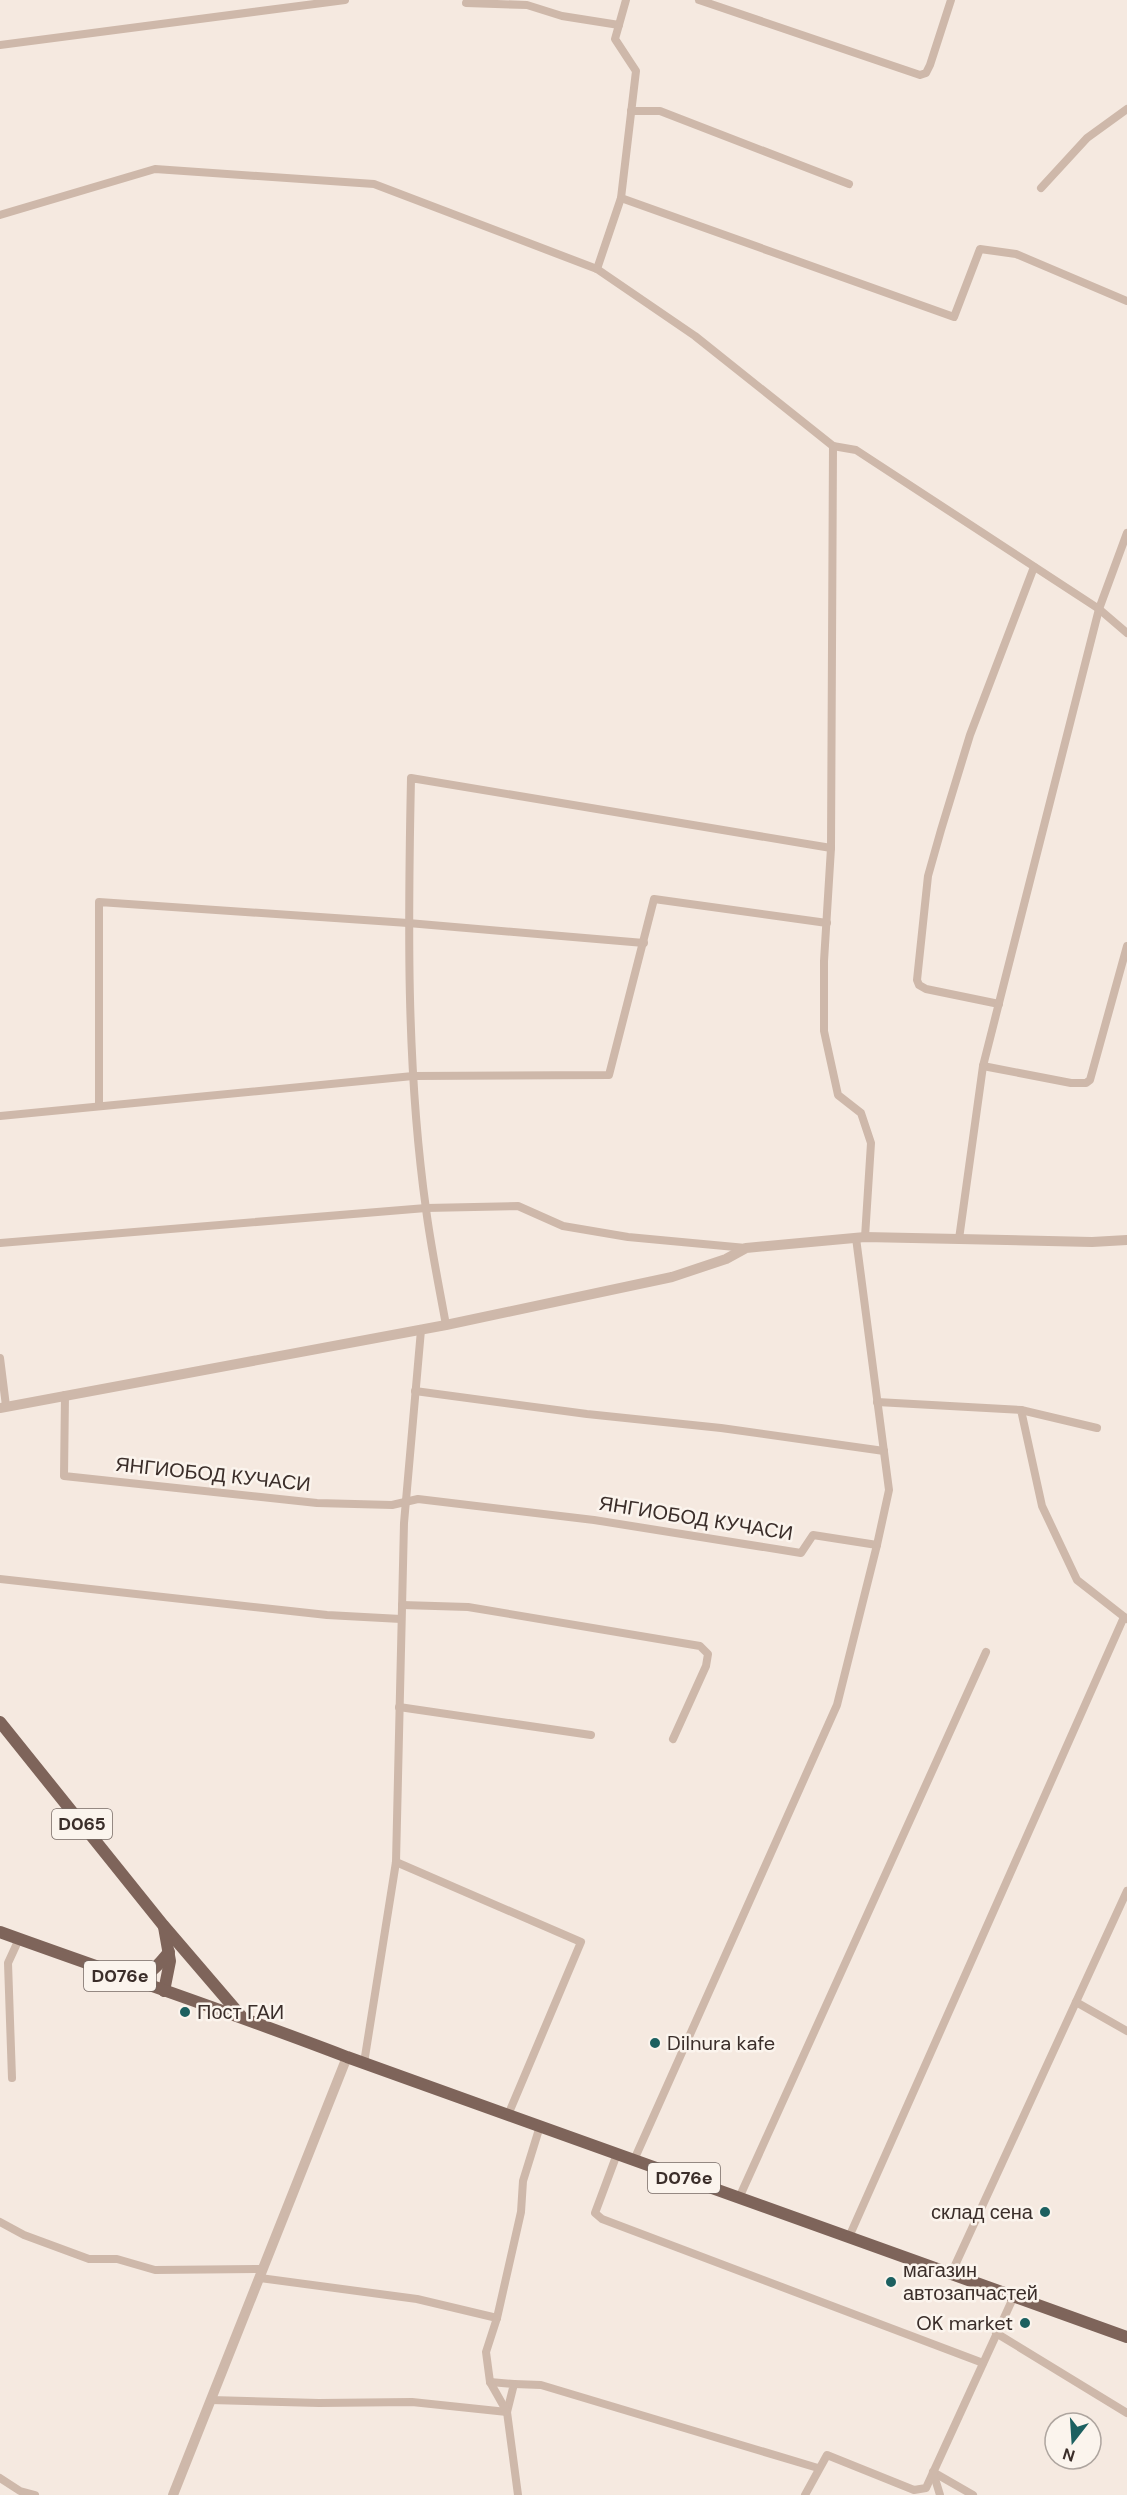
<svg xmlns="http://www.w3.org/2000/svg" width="1127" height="2495" font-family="'DM Sans',sans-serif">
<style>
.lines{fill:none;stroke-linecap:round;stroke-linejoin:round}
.minor{stroke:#ceb8aa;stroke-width:8}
.tertiary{stroke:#ceb8aa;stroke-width:10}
.primary{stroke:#7e645a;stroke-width:12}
.poi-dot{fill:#1c6060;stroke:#fbf4ed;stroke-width:2}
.labels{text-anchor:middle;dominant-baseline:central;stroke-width:5;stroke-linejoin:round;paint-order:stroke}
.shield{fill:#fbf4ed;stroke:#756964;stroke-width:1.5}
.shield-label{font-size:18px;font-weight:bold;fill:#3b2e2a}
.street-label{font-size:20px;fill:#3b2e2a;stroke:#fbf4ed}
.poi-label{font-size:20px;fill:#3b2e2a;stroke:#fbf4ed;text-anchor:start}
</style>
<rect width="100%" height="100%" fill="#f5e9e0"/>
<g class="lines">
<!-- minor -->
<g class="minor">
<path d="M699,0L920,75L926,73L930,65L951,0"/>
<path d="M466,3L527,5L562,16L619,25"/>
<path d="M0,45L345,0"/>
<path d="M631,111H660L849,184"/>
<path d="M1041,188L1087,138L1127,109"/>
<path d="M621,198L954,317L980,249L1016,254L1127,301"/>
<path d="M0,215L155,169L374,184L597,269L695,336L833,446L856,450L1099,609L1127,633"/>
<path d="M597,269L621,198L636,71L615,39L626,0"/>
<path d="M831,848L833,446"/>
<path d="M999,1004L926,989L919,985L917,980L928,876L941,830L970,735L1034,567"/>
<path d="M983,1066L1071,1083H1086L1090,1080L1127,946"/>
<path d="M99,1106V902L408,923L644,943"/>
<path d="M0,1116L413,1076L609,1075L654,899L827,923"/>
<path d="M959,1239L983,1066L1099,609L1127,533"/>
<path d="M0,1243L426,1208L518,1206L563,1226L628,1237L746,1248"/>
<path d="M446,1325C439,1286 431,1248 426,1209C406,1066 408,921 411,778L831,848L824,961V1031L838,1095L861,1113L871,1143L865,1237"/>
<path d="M0,1358L6,1406"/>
<path d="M415,1391L587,1414L721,1428L884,1451"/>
<path d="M65,1395L64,1476L317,1503L392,1505L418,1499L594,1520L801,1553L813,1535L877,1545"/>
<path d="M877,1402L1021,1410L1042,1506L1077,1580L1127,1619"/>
<path d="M1021,1410L1097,1428"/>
<path d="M0,1579L327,1615L401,1619"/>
<path d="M402,1605L468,1607L700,1646L708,1654L706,1666L673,1739"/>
<path d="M399,1707L591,1735"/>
<path d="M396,1862L581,1942L508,2115"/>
<path d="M1076,2002L1127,2031"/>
<path d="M364,2063L396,1862L404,1523L421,1330"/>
<path d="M12,2078L8,1963L19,1939"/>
<path d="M617,2154L595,2213L602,2219L983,2363"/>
<path d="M634,2160L837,1705L877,1545L889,1490L856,1238"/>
<path d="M739,2198L986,1652"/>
<path d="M0,2222L24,2235L89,2259H117L155,2270L263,2269"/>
<path d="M849,2237L1124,1617"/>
<path d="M951,2274L1127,1891"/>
<path d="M260,2278L417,2299L497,2318"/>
<path d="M996,2333L1127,2413"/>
<path d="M514,2384L541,2385L818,2468"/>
<path d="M211,2400L319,2403L412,2402L507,2412L514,2384L490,2382"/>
<path d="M933,2472L973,2495"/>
<path d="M933,2472L940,2495"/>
<path d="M0,2478L20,2491L35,2495"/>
<path d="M518,2495L507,2412L490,2382L486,2352L497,2318L521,2212L523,2181L540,2126"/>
<path d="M805,2495L827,2455L914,2490L926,2488L1014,2296"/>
</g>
<!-- tertiary -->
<g class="tertiary">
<path d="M0,1408L446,1325L672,1277L726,1259L746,1248L865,1237L1092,1242L1127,1240"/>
<path d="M173,2495L347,2057"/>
</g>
<!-- primary -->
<g class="primary">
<path d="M0,1722L163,1925L241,2016"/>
<path d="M164,1927L170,1961L164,1991"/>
<path d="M0,1932C116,1974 233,2013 347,2057L1127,2337"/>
<path d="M134,1981C150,1974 158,1966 169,1952"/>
</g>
</g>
<!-- markers -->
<g class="poi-dot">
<circle cx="185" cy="2012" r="6"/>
<circle cx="655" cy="2043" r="6"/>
<circle cx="1045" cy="2212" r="6"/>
<circle cx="891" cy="2282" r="6"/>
<circle cx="1025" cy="2323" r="6"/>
</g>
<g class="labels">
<!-- shield labels -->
<g class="shield">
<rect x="52" y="1809" width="60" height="30" rx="4.5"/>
<rect x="84" y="1961" width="72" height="30" rx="4.5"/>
<rect x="648" y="2163" width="72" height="30" rx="4.5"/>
</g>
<g class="shield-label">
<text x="82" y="1824">D065</text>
<text x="120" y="1976">D076e</text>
<text x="684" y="2178">D076e</text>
</g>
<!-- street labels -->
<g class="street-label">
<text transform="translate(213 1474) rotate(6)">ЯНГИОБОД КУЧАСИ</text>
<text transform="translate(696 1518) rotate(9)">ЯНГИОБОД КУЧАСИ</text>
</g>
<!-- poi labels -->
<g class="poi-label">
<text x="197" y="2012">Пост ГАИ</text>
<text x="667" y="2043">Dilnura kafe</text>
<text x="1033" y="2212" text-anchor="end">склад сена</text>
<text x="903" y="2270">магазин<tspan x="903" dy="23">автозапчастей</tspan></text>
<text x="1013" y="2323" text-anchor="end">OK market</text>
</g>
</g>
<!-- north arrow -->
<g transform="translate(1073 2441) rotate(197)"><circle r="28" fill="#fbf4ed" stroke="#aea59f" stroke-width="1.5"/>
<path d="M0-4.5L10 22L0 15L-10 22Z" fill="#1c6060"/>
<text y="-9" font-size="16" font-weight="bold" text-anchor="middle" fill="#3b2e2a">N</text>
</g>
</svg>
